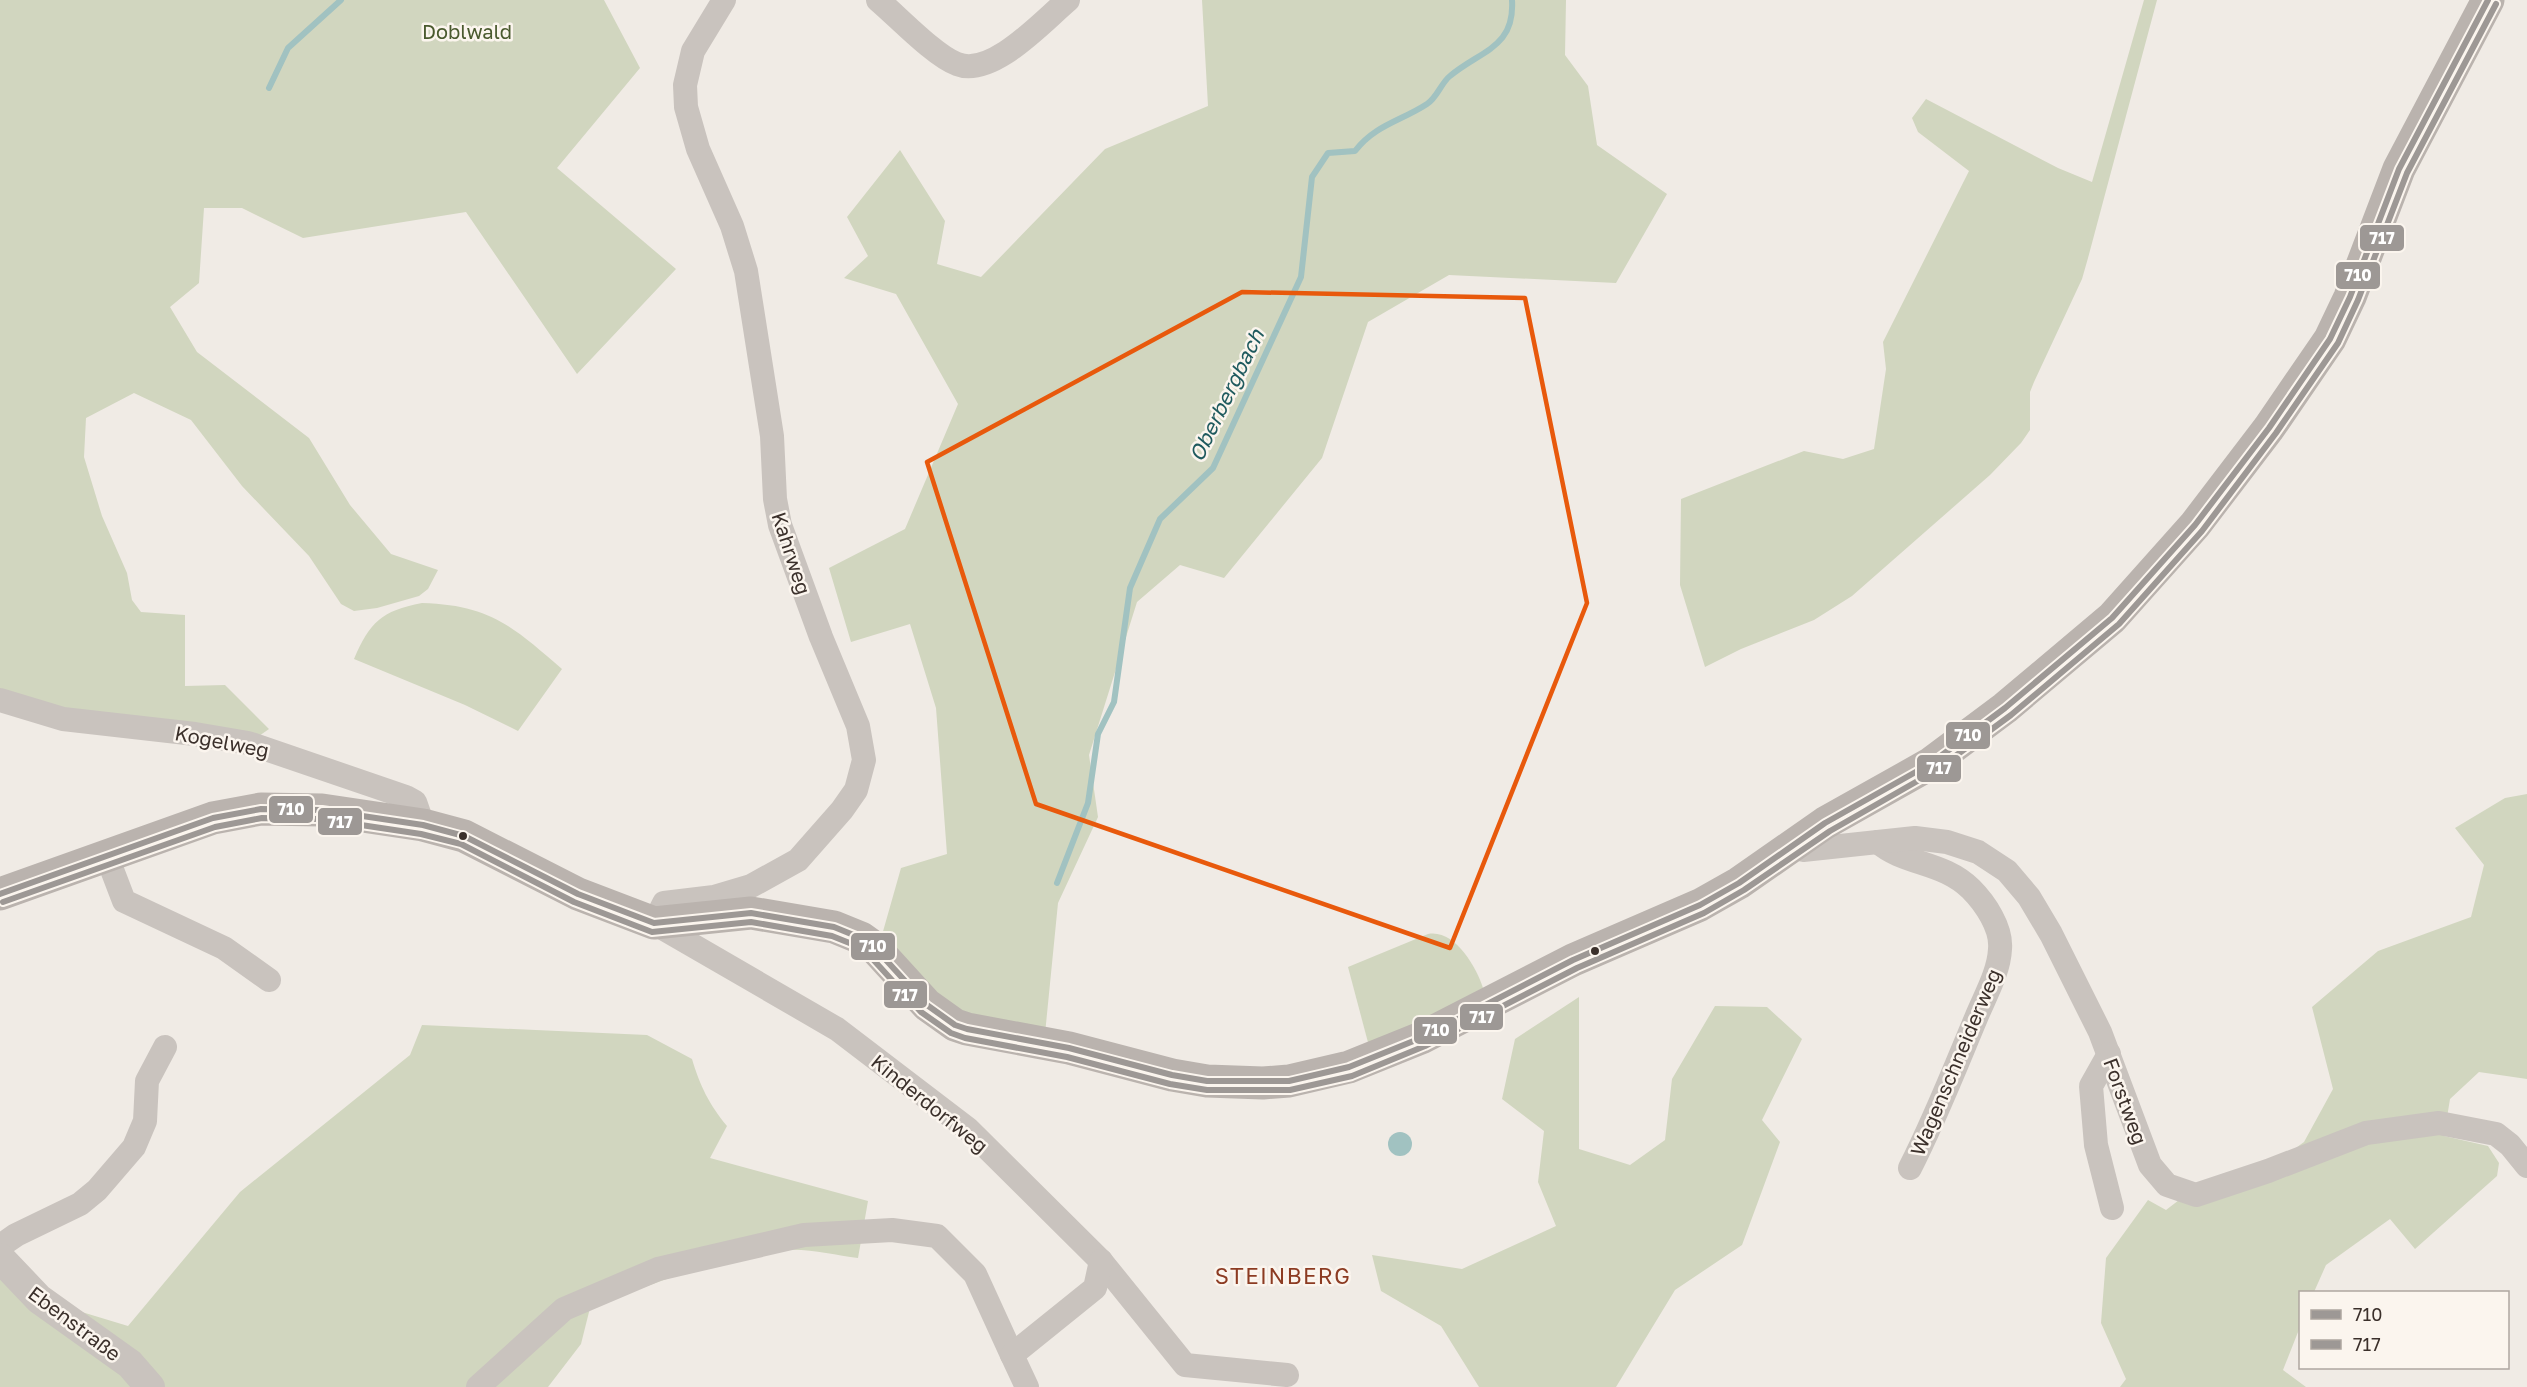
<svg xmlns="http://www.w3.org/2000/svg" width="2527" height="1387" font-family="'Golos Text',sans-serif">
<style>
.green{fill:#d1d6bf}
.water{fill:#a1c2c1}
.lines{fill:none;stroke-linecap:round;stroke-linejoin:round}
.stream{stroke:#a1c2c1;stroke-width:6}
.minor{stroke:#c9c3be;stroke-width:24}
.tertiary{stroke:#c9c3be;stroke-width:30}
.secondary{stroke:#bab3ae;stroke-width:33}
.bus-1-casing{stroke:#fbf5ee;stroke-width:10}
.bus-2-casing{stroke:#fbf5ee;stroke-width:10}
.bus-1{stroke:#9d9895;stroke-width:6}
.bus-2{stroke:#9d9895;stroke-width:6}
.marked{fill:none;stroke:#e8590c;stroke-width:4.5;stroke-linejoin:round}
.bus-dot{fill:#3b302b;stroke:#fbf5ee;stroke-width:2}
.labels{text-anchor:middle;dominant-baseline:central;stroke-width:5;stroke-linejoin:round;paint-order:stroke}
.park-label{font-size:20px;fill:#4a5a2e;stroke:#fbf5ee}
.street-label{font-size:20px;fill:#3b302b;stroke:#fbf5ee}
.water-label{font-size:21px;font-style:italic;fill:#1f5a5e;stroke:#fbf5ee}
.quarter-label{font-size:22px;letter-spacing:1.5px;fill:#8c3b22;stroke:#fbf5ee}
.line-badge{stroke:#fbf5ee;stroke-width:2}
.badge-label{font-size:16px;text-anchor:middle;font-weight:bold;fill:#fff}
</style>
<rect width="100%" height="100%" fill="#f0ebe5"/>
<!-- green -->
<g class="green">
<path d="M0,0H604L640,68L557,168L676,269L577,374L466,212L303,238L242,208H204L199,283L170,307L197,352L309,438L350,505L391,554L438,570L428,589L419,596L377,608L354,611L341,604L309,556L242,486L191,420L134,393L86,418L84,457L102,516L127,573L132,600L141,612L185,615V686L225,685L269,729L259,736L64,714L0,695Z"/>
<path d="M1202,0H1566L1565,55L1588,86L1597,145L1667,194L1616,283L1449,275L1368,322L1322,458L1224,578L1180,565L1137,602L1089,755L1098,817L1058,903L1045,1034L972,1024L880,942L901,868L947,854L936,708L910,624L851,642L829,568L905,529L958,404L896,294L844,278L868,256L847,217L900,150L945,221L937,264L981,277L1105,149L1208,106Z"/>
<path d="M2144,0H2157L2088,258L2082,279L2034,382L2030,392V430L2021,443L1990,475L1852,596L1814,620L1741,649L1705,667L1680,585L1681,499L1804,451L1843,459L1874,449L1886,369L1883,342L1969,171L1918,132L1912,118L1926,99L2058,168L2092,182Z"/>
<path d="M422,603C490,605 512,626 562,669L518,731L465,705L354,659C370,622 381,611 422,603Z"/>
<path d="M2527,794V1079L2479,1072L2450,1099L2444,1136L2488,1146L2499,1163L2497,1176L2415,1249L2390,1219L2326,1265L2314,1292H2300V1327L2283,1370L2306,1387H2120L2126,1379L2101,1323L2106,1258L2148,1200L2166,1210L2196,1187L2289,1153L2304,1142L2333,1089L2312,1007L2378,951L2471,917L2484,865L2455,828L2505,798Z"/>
<path d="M1428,934C1454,929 1476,966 1483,988L1370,1050L1348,967Z"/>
<path d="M1579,997V1149L1630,1165L1665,1140L1672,1079L1715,1006L1767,1007L1802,1039L1762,1120L1780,1142L1742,1245L1675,1290L1616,1387H1479L1441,1326L1381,1291L1372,1255L1462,1269L1556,1226L1538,1182L1544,1131L1502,1099L1515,1039Z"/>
<path d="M422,1025L647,1035L692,1059C700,1086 709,1104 727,1126L710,1158L868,1201L858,1258C835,1255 808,1248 785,1250C718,1257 652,1284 590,1308L581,1344L548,1387H0V1251L62,1306L128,1326L240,1192L410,1055Z"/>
</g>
<!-- water -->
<circle class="water" cx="1400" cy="1144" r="12"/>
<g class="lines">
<!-- stream -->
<g class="stream">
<path d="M269,88L288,48L341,0"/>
<path d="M1057,883L1088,803L1098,734L1114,702L1130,588L1160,519L1213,468L1301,277L1312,177L1328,153L1355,151C1375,125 1401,121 1427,104C1437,98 1441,83 1450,76C1481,50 1515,48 1512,0"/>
</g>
<!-- minor -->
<g class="minor">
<path d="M724,0L693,51L685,85L686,107L698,149L732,226L746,271L772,436L775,499L780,525L821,637L858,726L864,760L856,790L842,810L798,860L751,886L714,897L664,903L654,923L837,1029L968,1129L1101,1261L1185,1365L1287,1375"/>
<path d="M878,0C898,17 935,56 957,64C992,78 1043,21 1068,0"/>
<path d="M0,700L63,719L195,734L248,743L406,797L415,802L423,825"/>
<path d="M1878,842C1904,865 1943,861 1971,889C1985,903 2002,928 2000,949C1999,972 1985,996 1976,1018C1955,1068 1935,1119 1910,1168"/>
<path d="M1795,844L1803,850L1915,838L1947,842L1978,852L2007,871L2029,897L2051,934L2100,1032L2150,1165L2167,1185L2196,1195L2268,1171L2366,1133L2439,1123L2496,1134L2510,1145L2527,1166"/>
<path d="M106,854L124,901L224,948L269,980"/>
<path d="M2109,1054L2091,1086L2096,1145L2112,1208"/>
<path d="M0,1246L16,1235L80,1204L97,1190L134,1147L145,1121L147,1081L165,1047"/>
<path d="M478,1387L564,1309L658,1269L804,1235L892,1230L937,1236L975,1274L1012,1355"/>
<path d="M1027,1387L1012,1355L1095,1288L1101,1261"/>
</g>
<!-- tertiary -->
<path class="tertiary" d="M0,1258L39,1299L130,1364L150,1387"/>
<!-- secondary -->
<path class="secondary" d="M0,894L213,818L261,809L322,810L423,825L464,836L578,894L654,923L751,913L834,927L861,938L875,948L927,1005L955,1025L967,1029L1069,1048L1172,1075L1207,1081L1263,1083L1289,1081L1349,1067L1421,1038L1573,960L1700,905L1739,883L1825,823L1930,764L2005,708L2112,618L2195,525L2269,428L2330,339L2350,297L2399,169L2488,0"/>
<defs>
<path id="bus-1" d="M0,894L213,818L261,809L322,810L423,825L464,836L578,894L654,923L751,913L834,927L861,938L875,948L927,1005L955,1025L967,1029L1069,1048L1172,1075L1207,1081H1289L1349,1067L1421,1038L1573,960L1700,905L1739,883L1825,823L1930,764L2005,708L2112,618L2195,525L2269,428L2330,339L2350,297L2399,169L2488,0"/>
<path id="bus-2" d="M3,902L215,827L262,818L321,819L421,834L461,844L574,902L652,932L751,922L832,936L857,946L869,955L921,1012L951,1033L965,1038L1067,1057L1170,1084L1207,1090H1290L1352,1076L1425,1046L1577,968L1704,913L1744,890L1830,831L1935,771L2011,715L2119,624L2202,531L2276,433L2338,343L2358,300L2407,173L2496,4"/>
</defs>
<!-- bus-1 casing -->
<use href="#bus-1" class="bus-1-casing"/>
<!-- bus-2 casing -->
<use href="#bus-2" class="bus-2-casing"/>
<!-- bus-1 -->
<use href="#bus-1" class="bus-1"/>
<!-- bus-2 -->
<use href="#bus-2" class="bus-2"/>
</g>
<!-- marked area -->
<path class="marked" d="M1242,292L1525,298L1587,603L1450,948L1036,804L927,462Z"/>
<!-- markers -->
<g class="bus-dot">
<circle cx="463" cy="836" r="5"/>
<circle cx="1595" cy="951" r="5"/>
</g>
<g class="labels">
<!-- park labels -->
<g class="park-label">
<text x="467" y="31">Doblwald</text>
</g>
<!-- street labels -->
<g class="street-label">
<text transform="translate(792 553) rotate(72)">Kahrweg</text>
<text transform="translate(222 741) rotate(11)">Kogelweg</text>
<text transform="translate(1955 1062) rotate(-67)">Wagenschneiderweg</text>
<text transform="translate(2126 1101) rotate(70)">Forstweg</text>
<text transform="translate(930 1103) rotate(39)">Kinderdorfweg</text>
<text transform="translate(75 1323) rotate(37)">Ebenstraße</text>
</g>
<!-- water labels -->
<g class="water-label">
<text transform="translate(1226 395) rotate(-64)">Oberbergbach</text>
</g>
<!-- quarter labels -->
<g class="quarter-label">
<text x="1283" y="1275">STEINBERG</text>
</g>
</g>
<g class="line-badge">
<rect x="2359" y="224" width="46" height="28" rx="6" fill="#9d9895"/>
<rect x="2335" y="261" width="46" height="29" rx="6" fill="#9d9895"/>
<rect x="1945" y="721" width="46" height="29" rx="6" fill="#9d9895"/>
<rect x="1916" y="754" width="46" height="29" rx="6" fill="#9d9895"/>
<rect x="268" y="795" width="46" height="29" rx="6" fill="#9d9895"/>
<rect x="317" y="807" width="46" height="29" rx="6" fill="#9d9895"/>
<rect x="850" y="932" width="46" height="29" rx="6" fill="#9d9895"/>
<rect x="883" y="980" width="45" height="29" rx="6" fill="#9d9895"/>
<rect x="1459" y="1003" width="45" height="28" rx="6" fill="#9d9895"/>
<rect x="1413" y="1016" width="45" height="29" rx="6" fill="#9d9895"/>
</g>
<g class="badge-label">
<text x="2382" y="244">717</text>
<text x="2358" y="281">710</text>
<text x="1968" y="741">710</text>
<text x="1939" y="774">717</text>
<text x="291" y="815">710</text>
<text x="340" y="828">717</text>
<text x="873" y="952">710</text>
<text x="905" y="1001">717</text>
<text x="1482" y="1023">717</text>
<text x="1436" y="1036">710</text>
</g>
<!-- legend -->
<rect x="2299" y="1291" width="210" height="78" fill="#fbf5ee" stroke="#aea6a0" stroke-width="1.5"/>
<rect x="2311" y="1310" width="30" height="9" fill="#9d9895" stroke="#aea6a0" stroke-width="1.5"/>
<text x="2353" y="1321" font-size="18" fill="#3b302b">710</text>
<rect x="2311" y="1340" width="30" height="9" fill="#9d9895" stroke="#aea6a0" stroke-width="1.5"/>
<text x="2353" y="1351" font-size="18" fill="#3b302b">717</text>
</svg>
